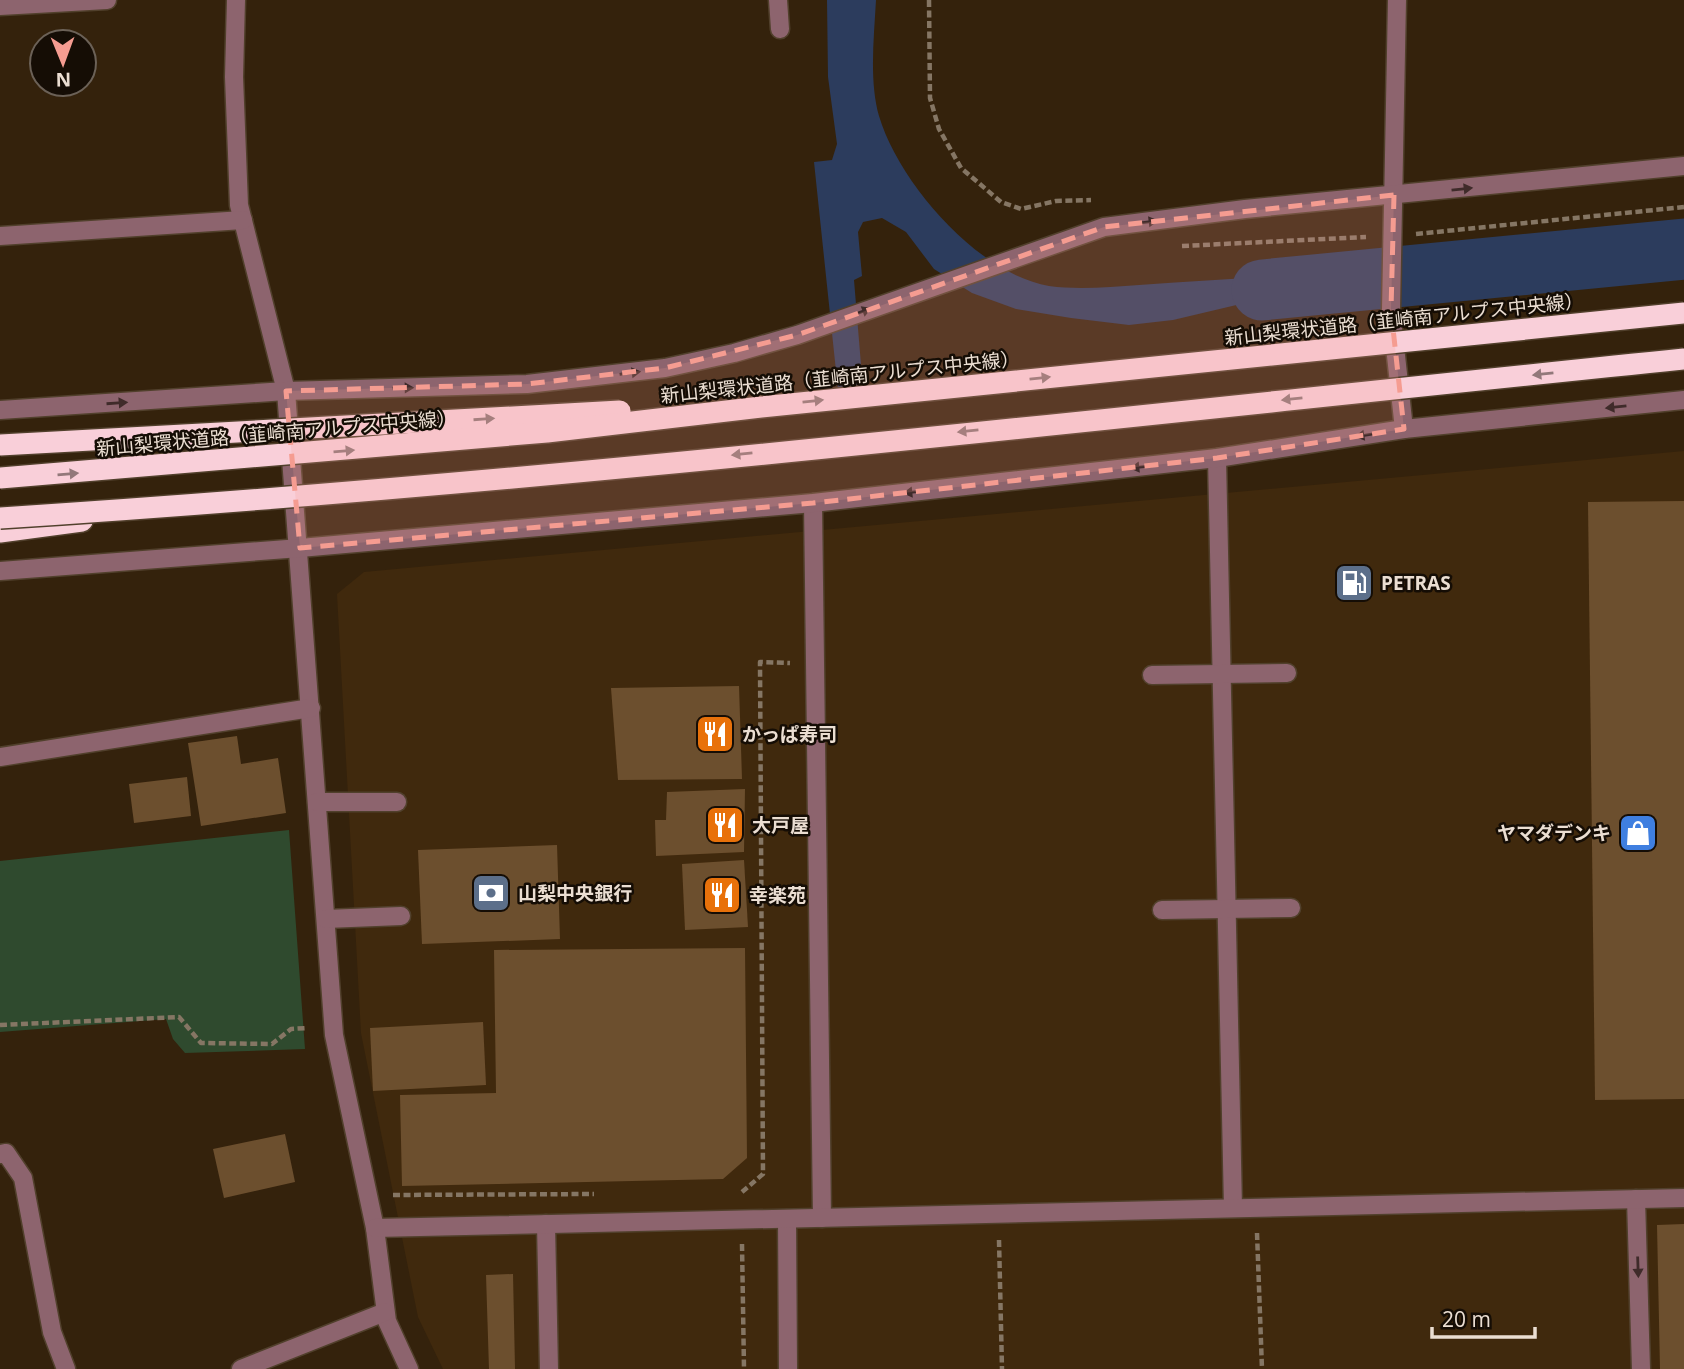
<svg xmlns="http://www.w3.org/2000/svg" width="1684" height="1369" font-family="'Open Sans','Noto Sans JP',sans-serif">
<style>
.built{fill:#40290d}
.green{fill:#2f4a2e}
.water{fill:#2c3c5d}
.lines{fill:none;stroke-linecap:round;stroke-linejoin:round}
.river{stroke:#2c3c5d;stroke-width:61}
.building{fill:#6c4f2e}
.minor-casing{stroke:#51402c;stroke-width:21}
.highway-casing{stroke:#51402c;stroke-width:24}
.path{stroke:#857664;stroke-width:4.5;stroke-dasharray:7 3.5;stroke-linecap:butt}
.minor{stroke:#8d646e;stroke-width:18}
.highway{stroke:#f9cfd9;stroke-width:21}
.highway-bridge-casing{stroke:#51402c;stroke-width:24;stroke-linecap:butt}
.highway-bridge{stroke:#f9cfd9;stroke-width:21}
.oneway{fill:#3f2b2a}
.oneway2{fill:#92787a}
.marked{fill:#f59c91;fill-opacity:0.2;stroke:#f59c91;stroke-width:5;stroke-dasharray:14 9;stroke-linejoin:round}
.labels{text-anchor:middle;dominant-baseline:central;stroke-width:5;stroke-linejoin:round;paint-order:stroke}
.street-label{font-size:19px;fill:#ebded2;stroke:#150d05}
.poi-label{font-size:19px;font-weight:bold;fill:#ebded2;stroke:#150d05;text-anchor:start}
</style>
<rect width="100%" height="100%" fill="#34220c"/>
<!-- built -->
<path class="built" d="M1684,451V1369H443L418,1317L361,1033L337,594L364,572Z"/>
<!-- green -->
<path class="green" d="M289,830L305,1049L185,1053L173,1039L166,1019L0,1032V861Z"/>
<!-- water -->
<path class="water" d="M827,0H876C874,37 869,81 879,116C899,183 978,274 1049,286C1078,290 1110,287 1139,285C1182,282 1224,279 1266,277L1290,280L1345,274L1347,288L1266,298L1173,320L1129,325L1071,318L1016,309L972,293L934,269L906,232L882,218L863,222L858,232L862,276L854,280L864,401L838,390L814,162L832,160L837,144L828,77Z"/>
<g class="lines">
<!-- river -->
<path class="river" d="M1262,290L1684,249"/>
</g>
<!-- building -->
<g class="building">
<path d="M1684,501V1099L1595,1100L1588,502Z"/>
<path d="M739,686L742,779L618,780L611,688Z"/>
<path d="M237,736L241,764L278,758L286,813L201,826L188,743Z"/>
<path d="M187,777L191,816L134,823L129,784Z"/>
<path d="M745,789L744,852L656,856L655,820H666L667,792Z"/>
<path d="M557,845L560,939L422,944L418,850Z"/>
<path d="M744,860L748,927L685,930L682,864Z"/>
<path d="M745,948L747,1158L723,1179L402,1186L400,1095L496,1093L494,950Z"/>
<path d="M483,1022L486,1085L373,1091L370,1028Z"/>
<path d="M285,1134L295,1182L224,1198L213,1149Z"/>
<path d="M1684,1224V1369H1660L1657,1225Z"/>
<path d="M513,1274L515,1369H489L486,1275Z"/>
</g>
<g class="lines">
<defs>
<g id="minor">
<path d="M236,0L234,77L239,205L286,391L334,1035L375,1228L387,1321L409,1369"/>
<path d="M778,0L780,29"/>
<path d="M1397,0L1391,310L1404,429"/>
<path d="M0,6L107,0"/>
<path d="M0,236L243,220"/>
<path d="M0,410L286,391L527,384L665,368L734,353L797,335L1104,227L1245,209L1684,166"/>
<path d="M1217,458L1233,1208"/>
<path d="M813,503L822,1218"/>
<path d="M0,571L300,548L813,503L1217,458L1404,429L1684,400"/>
<path d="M1152,675L1287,673"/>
<path d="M0,757L311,708"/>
<path d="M317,802H397"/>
<path d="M1162,910L1291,908"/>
<path d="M326,919L401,916"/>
<path d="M0,1154L6,1153L23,1178L52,1332L66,1369"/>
<path d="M1636,1199L1641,1369"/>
<path d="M787,1219L788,1369"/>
<path d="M546,1224L549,1369"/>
<path d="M375,1228L1684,1198"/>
<path d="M241,1369L385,1312"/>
</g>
<path id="highway" d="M0,532L82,521"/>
</defs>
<!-- minor casing -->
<use href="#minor" class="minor-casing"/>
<!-- highway casing -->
<use href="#highway" class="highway-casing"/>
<!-- path -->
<g class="path">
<path d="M929,0L930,98L939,129L961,168L1001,202L1021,209L1056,201L1091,200"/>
<path d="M1416,234L1684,207"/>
<path d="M1182,246L1366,237"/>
<path d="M0,1025L179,1017L201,1043L272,1044L291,1029L308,1028"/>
<path d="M742,1192L763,1174L760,662L790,663"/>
<path d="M393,1195L594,1194"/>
<path d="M1257,1233L1262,1369"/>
<path d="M999,1240L1002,1369"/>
<path d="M742,1244L744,1369"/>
</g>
<!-- minor -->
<use href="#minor" class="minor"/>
<!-- highway -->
<use href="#highway" class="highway"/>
<defs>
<g id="highway-bridge">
<path d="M0,445L620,411"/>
<path d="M0,478L547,432L761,407L1684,313"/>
<path d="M0,518C562,482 1124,416 1684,359"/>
</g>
</defs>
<!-- highway-bridge casing -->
<use href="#highway-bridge" class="highway-bridge-casing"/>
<!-- highway-bridge -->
<use href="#highway-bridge" class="highway-bridge"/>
</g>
<!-- one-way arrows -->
<defs><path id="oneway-solid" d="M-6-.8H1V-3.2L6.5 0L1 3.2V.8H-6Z" transform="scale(1.75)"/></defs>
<g class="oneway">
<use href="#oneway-solid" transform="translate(1462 189) rotate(-6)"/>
<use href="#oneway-solid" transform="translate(1147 222) rotate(-7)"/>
<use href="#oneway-solid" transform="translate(861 312) rotate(-20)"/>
<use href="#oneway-solid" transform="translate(630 373) rotate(-8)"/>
<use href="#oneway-solid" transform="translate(403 388) rotate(-1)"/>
<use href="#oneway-solid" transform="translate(117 403) rotate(-4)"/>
<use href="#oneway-solid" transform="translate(1616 407) rotate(174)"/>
<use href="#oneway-solid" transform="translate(1366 435) rotate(171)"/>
<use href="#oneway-solid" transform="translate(1141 467) rotate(174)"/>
<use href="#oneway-solid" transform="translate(914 492) rotate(174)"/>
<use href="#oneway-solid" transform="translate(1638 1267) rotate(88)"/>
</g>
<g class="oneway2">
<use href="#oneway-solid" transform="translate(1543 374) rotate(174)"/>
<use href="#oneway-solid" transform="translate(1040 378) rotate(-6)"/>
<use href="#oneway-solid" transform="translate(1292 399) rotate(174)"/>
<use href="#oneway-solid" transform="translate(813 401) rotate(-6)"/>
<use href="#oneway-solid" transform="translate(484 419) rotate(-4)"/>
<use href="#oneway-solid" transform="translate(968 431) rotate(174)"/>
<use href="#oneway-solid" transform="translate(344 451) rotate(-5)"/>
<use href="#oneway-solid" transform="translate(742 454) rotate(174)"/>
<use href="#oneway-solid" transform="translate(68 474) rotate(-5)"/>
</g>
<!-- marked area -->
<path class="marked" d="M1394,195L1391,310L1404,429L1217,458L813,503L300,548L286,391L527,384L665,368L797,335L1104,227Z"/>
<!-- icons -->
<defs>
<symbol id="fuel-square" viewBox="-11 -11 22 22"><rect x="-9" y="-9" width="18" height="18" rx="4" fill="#5c6f8a" stroke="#150d05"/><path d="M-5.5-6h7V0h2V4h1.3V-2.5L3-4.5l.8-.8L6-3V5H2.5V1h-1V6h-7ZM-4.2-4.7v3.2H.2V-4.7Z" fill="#fff"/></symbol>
<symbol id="restaurant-square" viewBox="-11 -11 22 22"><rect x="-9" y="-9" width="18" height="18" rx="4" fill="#e8710a" stroke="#150d05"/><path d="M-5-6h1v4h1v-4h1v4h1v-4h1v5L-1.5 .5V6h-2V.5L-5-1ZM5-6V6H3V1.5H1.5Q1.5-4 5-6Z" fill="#fff"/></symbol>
<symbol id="shop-square" viewBox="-11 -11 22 22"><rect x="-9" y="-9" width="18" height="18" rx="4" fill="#3f7fe0" stroke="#150d05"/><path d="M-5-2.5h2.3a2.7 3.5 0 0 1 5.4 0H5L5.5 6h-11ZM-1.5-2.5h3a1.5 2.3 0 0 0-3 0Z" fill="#fff"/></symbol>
<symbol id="bank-square" viewBox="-11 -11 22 22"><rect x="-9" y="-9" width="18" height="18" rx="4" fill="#5c6f8a" stroke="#150d05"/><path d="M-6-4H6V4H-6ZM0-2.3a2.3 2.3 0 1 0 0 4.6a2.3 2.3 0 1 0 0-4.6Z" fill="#fff"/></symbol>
</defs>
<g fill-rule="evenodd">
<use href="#fuel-square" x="1332" y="561" width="44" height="44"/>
<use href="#restaurant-square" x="693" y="712" width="44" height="44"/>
<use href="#restaurant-square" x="703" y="803" width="44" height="44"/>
<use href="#shop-square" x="1616" y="811" width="44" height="44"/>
<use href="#bank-square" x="469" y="871" width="44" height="44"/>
<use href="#restaurant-square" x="700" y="873" width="44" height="44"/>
</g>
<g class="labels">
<!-- street labels -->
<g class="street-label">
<text transform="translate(1404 319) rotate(-6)">新山梨環状道路（韮崎南アルプス中央線）</text>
<text transform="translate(840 377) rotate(-6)">新山梨環状道路（韮崎南アルプス中央線）</text>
<text transform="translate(276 433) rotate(-5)">新山梨環状道路（韮崎南アルプス中央線）</text>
</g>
<!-- poi labels -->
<g class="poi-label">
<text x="1381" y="583">PETRAS</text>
<text x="742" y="734">かっぱ寿司</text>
<text x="752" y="825">大戸屋</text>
<text x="1611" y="833" text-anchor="end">ヤマダデンキ</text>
<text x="518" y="893">山梨中央銀行</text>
<text x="749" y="895">幸楽苑</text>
</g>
</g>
<!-- north arrow -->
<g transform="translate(63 63) rotate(179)"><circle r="33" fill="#150d05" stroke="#6b6157" stroke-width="2"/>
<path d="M0-5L12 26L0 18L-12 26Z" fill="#f59c91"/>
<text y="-10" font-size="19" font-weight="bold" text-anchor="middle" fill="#ebded2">N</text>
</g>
<!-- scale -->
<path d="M1432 1327v10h103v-10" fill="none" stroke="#ebded2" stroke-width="3.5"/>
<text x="1442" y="1327" font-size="21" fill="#ebded2" stroke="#150d05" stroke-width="5" paint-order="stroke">20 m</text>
</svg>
